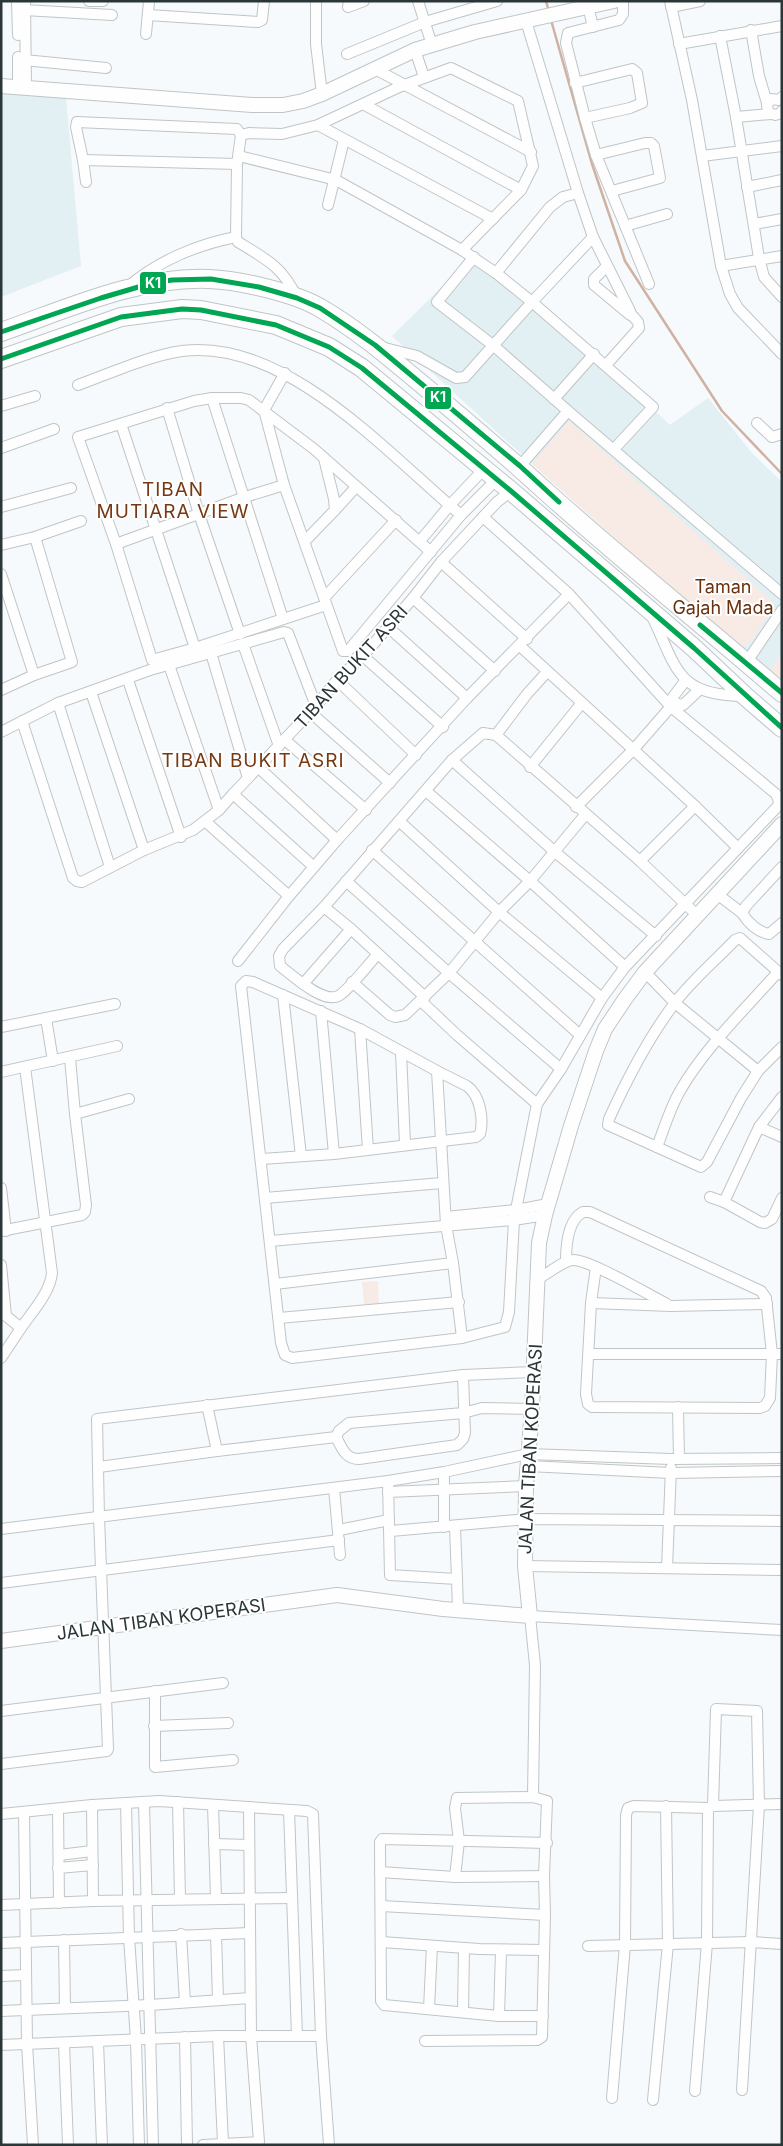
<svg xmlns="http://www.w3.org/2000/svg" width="783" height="2146" font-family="Inter,sans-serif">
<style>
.built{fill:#e2eff3}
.green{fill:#f8ebe5}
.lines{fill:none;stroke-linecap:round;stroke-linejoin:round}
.stream{stroke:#d0b2a3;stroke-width:2.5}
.street-casing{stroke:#bfc5c7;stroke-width:12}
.secondary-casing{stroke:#bfc5c7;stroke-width:16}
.highway-casing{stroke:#bfc5c7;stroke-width:20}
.street{stroke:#fefeff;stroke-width:10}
.secondary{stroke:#fefeff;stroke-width:14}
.highway{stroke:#fefeff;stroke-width:18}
.bus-1-casing{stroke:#fff;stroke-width:9}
.bus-1{stroke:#00a651;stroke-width:5}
.labels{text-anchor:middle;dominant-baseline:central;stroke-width:4;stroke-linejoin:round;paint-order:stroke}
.park-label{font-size:18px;fill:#69310e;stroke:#fff}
.street-label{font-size:18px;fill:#2b3639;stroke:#fff}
.neighbourhood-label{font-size:19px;letter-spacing:1px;fill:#773913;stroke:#fff}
.line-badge{stroke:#fff;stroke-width:2}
.badge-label{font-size:14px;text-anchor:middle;font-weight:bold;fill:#fff}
</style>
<rect width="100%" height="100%" fill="#f7fafc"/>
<!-- built -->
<g class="built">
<path d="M1,93L66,98L81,266L1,297Z"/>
<path d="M473,256L599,358L670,425L708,398L752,453L782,482V686L532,464L392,336Z"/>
</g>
<!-- green -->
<g class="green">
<path d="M569,421L771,600L772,609L752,640L743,646L735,645L532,464Z"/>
<path d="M782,652V686L769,675Z"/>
<path d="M378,1281L379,1304H364L362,1282Z"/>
</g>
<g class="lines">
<!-- stream -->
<g class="stream">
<path d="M546,1L549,12"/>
<path d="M551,20L592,164L625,261L722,411L782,474"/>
</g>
<defs>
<g id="street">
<path d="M17,1L18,35"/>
<path d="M25,1L26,87"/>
<path d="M89,1H103"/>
<path d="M316,1V44L322,94"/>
<path d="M349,1L348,7L364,1"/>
<path d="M418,1L432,45"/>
<path d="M623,1V14L619,20L568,33L566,43L585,118L596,155L649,284"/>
<path d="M670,1L692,100L721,266L730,294L738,308L782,354"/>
<path d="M588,6L593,27"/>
<path d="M671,7L700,1"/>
<path d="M24,10L112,15"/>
<path d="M148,15L258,22L262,20L264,1"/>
<path d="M526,21L578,193L593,237L630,311V315L594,285V279L607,266"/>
<path d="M751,30L759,76L767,103"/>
<path d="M146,34L149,1"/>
<path d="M720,36L736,117L759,258L764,277L782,297"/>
<path d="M679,44L782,26"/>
<path d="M415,50L424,77"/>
<path d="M347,54L425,22L497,1"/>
<path d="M18,57V86"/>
<path d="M24,60L106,68"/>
<path d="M375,69L531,152"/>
<path d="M575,83L632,69L637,73L642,103L630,108L585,118"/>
<path d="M782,97L779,100L771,99L767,105L768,112L775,115L779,114L782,111"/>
<path d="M363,104L521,190"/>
<path d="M736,117L771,114"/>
<path d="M318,125L493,219"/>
<path d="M596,155L645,143H651L654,146L660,178L612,191"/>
<path d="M239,156L336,180L462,250L521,190L533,166L518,101L451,68L399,87L318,125L282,134L249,133L241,135"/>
<path d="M702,156L782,146"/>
<path d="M83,160L237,164"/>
<path d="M86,182L83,160L76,127L77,122L237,129L241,135L237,164L236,237L238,242C266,259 283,267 297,298"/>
<path d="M747,187L782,180"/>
<path d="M328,205L344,140"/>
<path d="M754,224L782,219"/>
<path d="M625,226L667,214"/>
<path d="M462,250L496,273L532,302L653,407L614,449"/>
<path d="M474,257L437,302L494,346L568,411"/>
<path d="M721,266L782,256"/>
<path d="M496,273L550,207L563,197L578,193"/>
<path d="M128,287C157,261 199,244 236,237"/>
<path d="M381,347L417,356L456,378L465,377L532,302L593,237"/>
<path d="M606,365L639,328L638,322L631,314"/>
<path d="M285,373L264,410L284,485L343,651H348L461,515L496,480"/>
<path d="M78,385C111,373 148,356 182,351C285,337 389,455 461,515"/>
<path d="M212,398L283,619"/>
<path d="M554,399L594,354"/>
<path d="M1,406L35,396"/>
<path d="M167,408L199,514L240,634"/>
<path d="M757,423L772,437L782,434"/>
<path d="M121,424L195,648L326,605"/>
<path d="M1,448L54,429"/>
<path d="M520,466L568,411L782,594"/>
<path d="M1,507L71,488"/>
<path d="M335,510L356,487"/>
<path d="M305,541L335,510L334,499L324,458"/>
<path d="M420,541L449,506L484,469"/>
<path d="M116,544L245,497L284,485"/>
<path d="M1,545L35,537L81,521"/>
<path d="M441,562L527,639"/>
<path d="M1,574L34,675"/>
<path d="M325,597L396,520"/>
<path d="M413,598L495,671"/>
<path d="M652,616C677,669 677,696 745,696"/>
<path d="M388,627L467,698"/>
<path d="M243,644L279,746"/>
<path d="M520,646L695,806L738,848"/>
<path d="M195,648L152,660L116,544L78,437L194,401L212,398H241L249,400L314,449L431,552"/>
<path d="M211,653L248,778"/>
<path d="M363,656L443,727"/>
<path d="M746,663L782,610"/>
<path d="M169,665L219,810"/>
<path d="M128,680L181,837"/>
<path d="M337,680L416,755"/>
<path d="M1,690L34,675L72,662L35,537"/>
<path d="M91,692L144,850"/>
<path d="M58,703L110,867"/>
<path d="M674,703L683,705L699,690"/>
<path d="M310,712L390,783"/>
<path d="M22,721L73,878L77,881L82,882L144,850L193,830L219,810L233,794L316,706L337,680L363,656L413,598L441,562L497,502L511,491"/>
<path d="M1,732L58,703L150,670L284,632L288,633L316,706"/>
<path d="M496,735L527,694L547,672"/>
<path d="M285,740L366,810"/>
<path d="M452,760L555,852L656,936"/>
<path d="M530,767L581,704"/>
<path d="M259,768L337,840"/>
<path d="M426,791L530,881L625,967"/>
<path d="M233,794L314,867"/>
<path d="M576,807L633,750L674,703L673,697L685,681"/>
<path d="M399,821L499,912L602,998"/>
<path d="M206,822L289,896"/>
<path d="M372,850L580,1035"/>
<path d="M640,861L695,806"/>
<path d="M782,867L746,906L742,913C748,923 758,932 769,934L782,923"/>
<path d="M346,881L449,973L561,1069"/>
<path d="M717,894L742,913"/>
<path d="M324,907L351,929L425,997"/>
<path d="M377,955C367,966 351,987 340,995C325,1006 292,975 280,966L279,956L283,949L324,907L452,760L483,733L496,735L640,861L697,915"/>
<path d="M238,961L289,896L337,840L467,698L569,594"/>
<path d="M645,972L675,1003L758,1071"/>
<path d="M782,975L740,938L735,940C715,961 691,981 674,1004C647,1040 627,1079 609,1119L608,1125L701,1167L707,1162L741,1098L758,1071L782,1047"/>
<path d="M352,982L390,1015L395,1017L405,1015L449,973L499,912L530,881L585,815"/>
<path d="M303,984L351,929"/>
<path d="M283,995L301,1156"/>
<path d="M421,1001L457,1035L537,1104"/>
<path d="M321,1011L334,1154"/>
<path d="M46,1018L53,1061"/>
<path d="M1,1027L115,1004"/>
<path d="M360,1029L368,1150"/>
<path d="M401,1052L405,1144"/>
<path d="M437,1071L446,1225L453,1263L462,1338"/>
<path d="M1,1072L117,1046"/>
<path d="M75,1114L129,1099"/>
<path d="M759,1127L782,1137"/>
<path d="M657,1147C664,1129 670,1108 680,1091C703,1050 746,1008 778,972"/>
<path d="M262,1159L334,1154L476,1137L480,1134C484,1119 480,1095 467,1086L437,1071L360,1029L253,982L246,981L241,986L281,1343L285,1355L292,1358L462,1338L505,1327L509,1312L514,1220L537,1104L561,1069L602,998L625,967L778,806L779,801L776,794L671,707L569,594L483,517"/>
<path d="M1,1188L6,1231"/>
<path d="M710,1197L724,1202L760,1222L765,1223L772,1219L782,1198"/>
<path d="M265,1198L442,1183"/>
<path d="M724,1202L759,1127L782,1097"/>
<path d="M446,1217L516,1210L548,1204"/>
<path d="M1,1231L82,1215L85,1212L86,1205L75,1114L70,1058"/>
<path d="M270,1241L514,1220L545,1215"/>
<path d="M566,1261C566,1246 568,1220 583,1212H590L761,1291L766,1298L772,1354L770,1398L765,1406L760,1408L592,1407L588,1404L586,1394L591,1303L596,1267"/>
<path d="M1,1265L6,1316L21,1328C32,1312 50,1293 52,1273L25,1067"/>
<path d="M539,1278C548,1274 564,1260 573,1260C589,1259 649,1295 667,1304"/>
<path d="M275,1284L453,1263"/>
<path d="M591,1303L671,1306L767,1304"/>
<path d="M279,1318L459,1302"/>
<path d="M589,1354H782"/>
<path d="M1,1358L21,1328"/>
<path d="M463,1375L465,1433L463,1439L457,1445L359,1459C345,1459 342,1448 336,1437L339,1431L349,1423L463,1413L482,1408L532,1409"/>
<path d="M207,1405L217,1451"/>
<path d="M678,1407L679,1459"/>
<path d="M528,1466L671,1473L782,1471"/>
<path d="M99,1467L217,1451L336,1437"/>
<path d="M444,1472V1527"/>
<path d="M388,1481L390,1575L457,1579L458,1610"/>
<path d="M334,1488L340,1555"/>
<path d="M388,1492L526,1486"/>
<path d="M455,1527L457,1579"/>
<path d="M1,1529L388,1481L444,1472L528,1454L671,1459L782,1458"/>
<path d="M339,1530L389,1520"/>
<path d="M391,1531L527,1519L782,1521"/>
<path d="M525,1566L782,1570"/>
<path d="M667,1568L671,1468"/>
<path d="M1,1583L339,1540"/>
<path d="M155,1691V1767L233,1760"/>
<path d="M1,1711L223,1683"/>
<path d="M154,1726L228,1723"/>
<path d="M1,1764L107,1751L108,1749L99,1517L97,1419L463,1375L533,1372"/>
<path d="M533,1797L535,1665L530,1616L782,1630"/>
<path d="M178,1802L180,1899"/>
<path d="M126,1803L129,1937L136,2040L139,2145"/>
<path d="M144,1803L153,2145"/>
<path d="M92,1805L93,1901"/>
<path d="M213,1805L216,1898"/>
<path d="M713,1806L716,1709L757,1711L759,1805L742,2090"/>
<path d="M58,1809L59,1903"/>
<path d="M289,1810L297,2036"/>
<path d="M24,1812L27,2044L33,2145"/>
<path d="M1,1814L92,1805L159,1801L307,1811L313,1814L321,2036L329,2145"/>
<path d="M214,1844L249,1845"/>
<path d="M59,1855L92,1851"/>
<path d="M58,1868L93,1865"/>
<path d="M380,1872L455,1877L544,1876"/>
<path d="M1,1905L93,1901L292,1898"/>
<path d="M381,1906L545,1915"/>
<path d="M181,1934L185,2002"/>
<path d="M216,1934L218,2000"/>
<path d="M64,1940L65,2008"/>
<path d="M382,1942L479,1949L544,1950"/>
<path d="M1,1943L249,1933"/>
<path d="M588,1946L751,1942L782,1944"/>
<path d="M1,1976L26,1975"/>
<path d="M429,2009L432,1946"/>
<path d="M1,2011L150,2005L250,1998"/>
<path d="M463,2012L464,1949"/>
<path d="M499,2016L501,1951"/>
<path d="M543,2016H499L384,2005L381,2001L380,1842L382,1839L547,1843"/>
<path d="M218,2036L223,2143"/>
<path d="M185,2037L187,2145"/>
<path d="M425,2041L537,2040L542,2037L545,1915L544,1876L547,1801L533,1797L457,1798L455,1808L459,1841L455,1877"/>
<path d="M98,2042L102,2145"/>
<path d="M64,2044L68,2145"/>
<path d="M1,2045L218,2036H321"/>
<path d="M695,2091L707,1943L708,1808L713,1806L782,1804"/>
<path d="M612,2098L625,1945L626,1815L628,1808L634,1806L708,1808"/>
<path d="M653,2100L668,1944L666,1806"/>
<path d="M203,2145L259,2142L251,2036L249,1807"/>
</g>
<g id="secondary">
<path d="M1,86L252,105H283L303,101L322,94L415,50L475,32L614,1"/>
<path d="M1,1641L337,1595L443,1609L530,1616L525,1566L526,1486L532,1409L539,1243L545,1215L571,1126L596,1051L605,1029L625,999L645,972L782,824"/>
</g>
<g id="highway">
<path d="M1,332C67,309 138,276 209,279C239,280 296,293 322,309C361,332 395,362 430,391C468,423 506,455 543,489C621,559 703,625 782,693"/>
<path d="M1,359L121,317L182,309L201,310L276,325L329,347L362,368L511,491L694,648L745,696L782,728"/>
</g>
</defs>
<!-- street casing -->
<use href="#street" class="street-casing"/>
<!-- secondary casing -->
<use href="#secondary" class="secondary-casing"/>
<!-- highway casing -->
<use href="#highway" class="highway-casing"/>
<!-- street -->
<use href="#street" class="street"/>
<!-- secondary -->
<use href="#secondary" class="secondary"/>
<!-- highway -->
<use href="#highway" class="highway"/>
<defs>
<g id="bus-1">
<path d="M1,332L101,298L152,283L172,280L211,279L259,287L297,298L320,308L375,345L520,466L559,502"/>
<path d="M1,359L121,317L182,309L201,310L276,325L329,347L362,368L511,491L694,648L782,728"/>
<path d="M700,625L782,693"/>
</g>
</defs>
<!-- bus-1 casing -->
<use href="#bus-1" class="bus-1-casing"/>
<!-- bus-1 -->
<use href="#bus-1" class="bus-1"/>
</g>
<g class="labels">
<!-- park labels -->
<g class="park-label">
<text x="723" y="586">Taman<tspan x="723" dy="21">Gajah Mada</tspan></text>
</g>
<!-- street labels -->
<g class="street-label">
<text transform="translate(351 667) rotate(-48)">TIBAN BUKIT ASRI</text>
<text transform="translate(530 1449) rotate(-87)">JALAN TIBAN KOPERASI</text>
<text transform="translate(161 1619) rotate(-8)">JALAN TIBAN KOPERASI</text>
</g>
<!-- neighbourhood labels -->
<g class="neighbourhood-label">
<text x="173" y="489">TIBAN<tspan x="173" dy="22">MUTIARA VIEW</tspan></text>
<text x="253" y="760">TIBAN BUKIT ASRI</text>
</g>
</g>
<g class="line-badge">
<rect x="139" y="271" width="28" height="24" rx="5" fill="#00a651"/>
<rect x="424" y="386" width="28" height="24" rx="5" fill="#00a651"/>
</g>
<g class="badge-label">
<text x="153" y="288">K1</text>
<text x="438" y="402">K1</text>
</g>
<!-- border -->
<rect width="783" height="2146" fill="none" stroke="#2b3639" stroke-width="5"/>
</svg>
